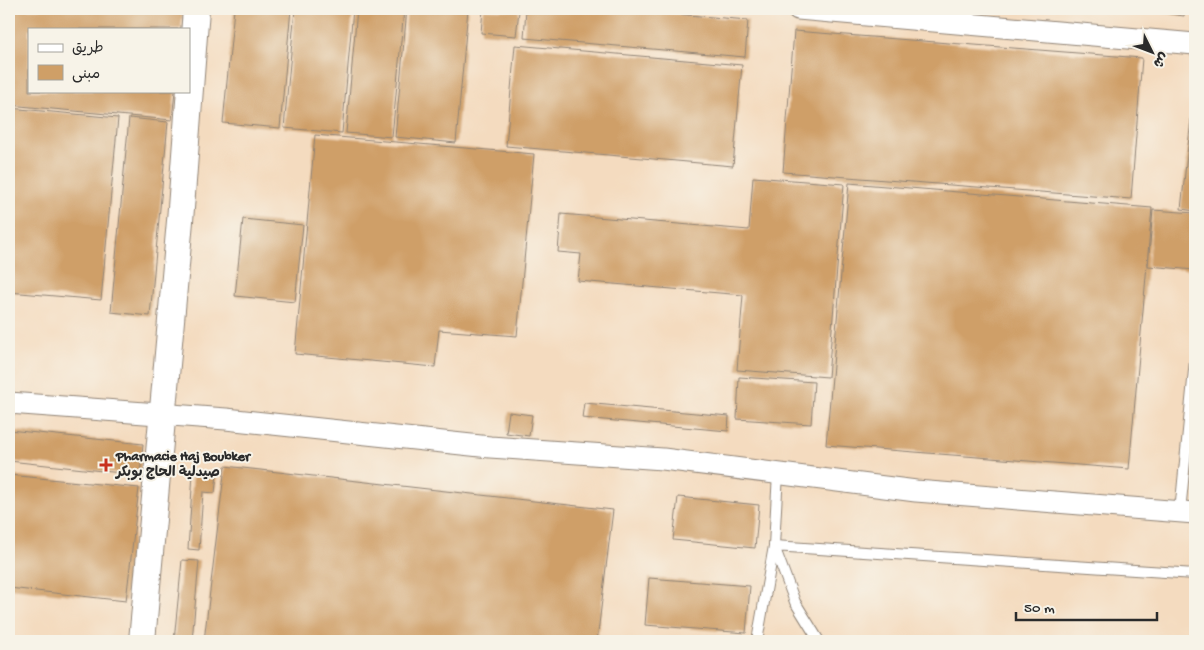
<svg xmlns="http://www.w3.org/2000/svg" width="1204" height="650" font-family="'Gochi Hand','Playpen Sans Arabic',sans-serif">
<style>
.building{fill:#cf9f67}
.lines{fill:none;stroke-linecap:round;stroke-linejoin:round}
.service-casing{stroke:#908375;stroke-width:12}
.minor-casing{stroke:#908375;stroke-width:23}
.tertiary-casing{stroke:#908375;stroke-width:28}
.service{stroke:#fff;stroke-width:10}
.minor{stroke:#fff;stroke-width:21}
.tertiary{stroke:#fff;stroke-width:26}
.poi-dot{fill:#c8321e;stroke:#f7f3e8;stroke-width:2}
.labels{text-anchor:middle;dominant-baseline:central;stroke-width:4;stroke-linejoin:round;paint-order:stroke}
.poi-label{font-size:14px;font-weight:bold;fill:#2b2b2b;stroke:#f7f3e8;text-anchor:start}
</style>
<rect width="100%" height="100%" fill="#f7f3e8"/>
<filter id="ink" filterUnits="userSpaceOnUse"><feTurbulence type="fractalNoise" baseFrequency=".02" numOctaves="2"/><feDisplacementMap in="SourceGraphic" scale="10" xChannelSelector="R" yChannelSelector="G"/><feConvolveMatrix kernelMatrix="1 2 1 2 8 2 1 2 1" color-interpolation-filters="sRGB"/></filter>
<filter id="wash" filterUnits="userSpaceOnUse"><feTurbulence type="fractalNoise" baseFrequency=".0096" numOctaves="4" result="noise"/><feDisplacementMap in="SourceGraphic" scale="20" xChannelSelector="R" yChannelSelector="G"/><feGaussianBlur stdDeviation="1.12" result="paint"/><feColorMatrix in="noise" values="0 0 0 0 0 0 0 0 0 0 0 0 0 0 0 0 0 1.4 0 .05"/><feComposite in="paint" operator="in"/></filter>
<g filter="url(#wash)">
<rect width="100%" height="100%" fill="#f4dbbf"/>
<g id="blocks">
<!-- building -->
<g class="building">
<path d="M9,9H183L181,29H29V91H175L172,120L9,105Z"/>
<path d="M234,9H291L280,128L223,123Z"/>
<path d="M295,9H353L342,133L284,128Z"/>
<path d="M357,9H404L392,137L346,133Z"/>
<path d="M407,9H468L456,143L395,137Z"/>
<path d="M483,9L519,11L516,36L481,33Z"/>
<path d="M526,9H616L748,20L745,57L524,38Z"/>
<path d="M1137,9H1185L1184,16Z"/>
<path d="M794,31L1142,58L1131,199L783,172Z"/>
<path d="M515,45L742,65L733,166L506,146Z"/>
<path d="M1194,92H1195V211L1181,209Z"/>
<path d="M9,108L118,118L101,300L9,292Z"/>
<path d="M129,118L168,122L150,316L111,312Z"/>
<path d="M315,135L534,154L517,336L439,330L435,367L295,354Z"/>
<path d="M753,177L844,184L828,377L737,370L743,295L578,281L581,254L558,252L561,214L749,230Z"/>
<path d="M849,183L1152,208L1129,469L826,445Z"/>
<path d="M1153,210L1195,213V270L1148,266Z"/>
<path d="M243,219L303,225L295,302L235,296Z"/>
<path d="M739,377L814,382L811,424L737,419Z"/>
<path d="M584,403L729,416L728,431L582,418Z"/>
<path d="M509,412L532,415L529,436L506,433Z"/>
<path d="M9,430L143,444L140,475L9,461Z"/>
<path d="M225,466L613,510L597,641H204Z"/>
<path d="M193,473L217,474L215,493L203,492L199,550L188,549Z"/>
<path d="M9,475L139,488L126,601L9,588Z"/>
<path d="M678,497L759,505L755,548L673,540Z"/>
<path d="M182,560L199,561L192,641H174Z"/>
<path d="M649,578L750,586L746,633L645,625Z"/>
</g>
</g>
</g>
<g filter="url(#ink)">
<use href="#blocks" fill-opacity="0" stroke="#908375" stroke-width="1"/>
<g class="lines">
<defs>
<g id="service">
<path d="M1180,512L1195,360"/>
<path d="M757,641L774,546L778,473"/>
<path d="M819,641L795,602L774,546L1195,574"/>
</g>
<g id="minor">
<path d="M798,9L1195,44"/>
<path d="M9,403L226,419L490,447L663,459L916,491L1195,513"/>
</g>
<path id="tertiary" d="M142,641L180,221L196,9"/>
</defs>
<!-- service casing -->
<use href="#service" class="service-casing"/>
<!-- minor casing -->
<use href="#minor" class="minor-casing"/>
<!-- tertiary casing -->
<use href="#tertiary" class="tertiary-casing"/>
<!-- service -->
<use href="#service" class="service"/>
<!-- minor -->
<use href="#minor" class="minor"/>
<!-- tertiary -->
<use href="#tertiary" class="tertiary"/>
</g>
</g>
<!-- markers -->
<path class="poi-dot" d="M103.5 457.5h5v5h5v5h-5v5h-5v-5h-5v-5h5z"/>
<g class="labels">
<!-- poi labels -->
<g class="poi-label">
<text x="116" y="457">Pharmacie Haj Boubker<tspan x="116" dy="16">صيدلية الحاج بوبكر</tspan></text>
</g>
</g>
<!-- margin -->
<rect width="1204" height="650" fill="none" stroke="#f7f3e8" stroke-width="30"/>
<!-- legend -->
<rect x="28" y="28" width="162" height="65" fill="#f7f3e8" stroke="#a5a39c"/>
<rect x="38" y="44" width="25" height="8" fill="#ffffff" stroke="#a5a39c"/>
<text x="72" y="52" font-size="15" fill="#2b2b2b">طريق</text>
<rect x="38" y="65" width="25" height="15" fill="#cf9f67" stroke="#a5a39c"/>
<text x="72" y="78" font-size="15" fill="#2b2b2b">مبنى</text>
<!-- north arrow -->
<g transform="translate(1152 52) rotate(132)" stroke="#f7f3e8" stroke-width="4" paint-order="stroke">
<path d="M0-4L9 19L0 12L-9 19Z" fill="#2b2b2b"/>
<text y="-8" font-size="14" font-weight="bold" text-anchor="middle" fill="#2b2b2b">ش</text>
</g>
<!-- scale -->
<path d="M1016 612v8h141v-8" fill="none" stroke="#2b2b2b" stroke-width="2.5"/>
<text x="1024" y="612" font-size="15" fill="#2b2b2b" stroke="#f7f3e8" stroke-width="4" paint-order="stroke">50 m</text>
</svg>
